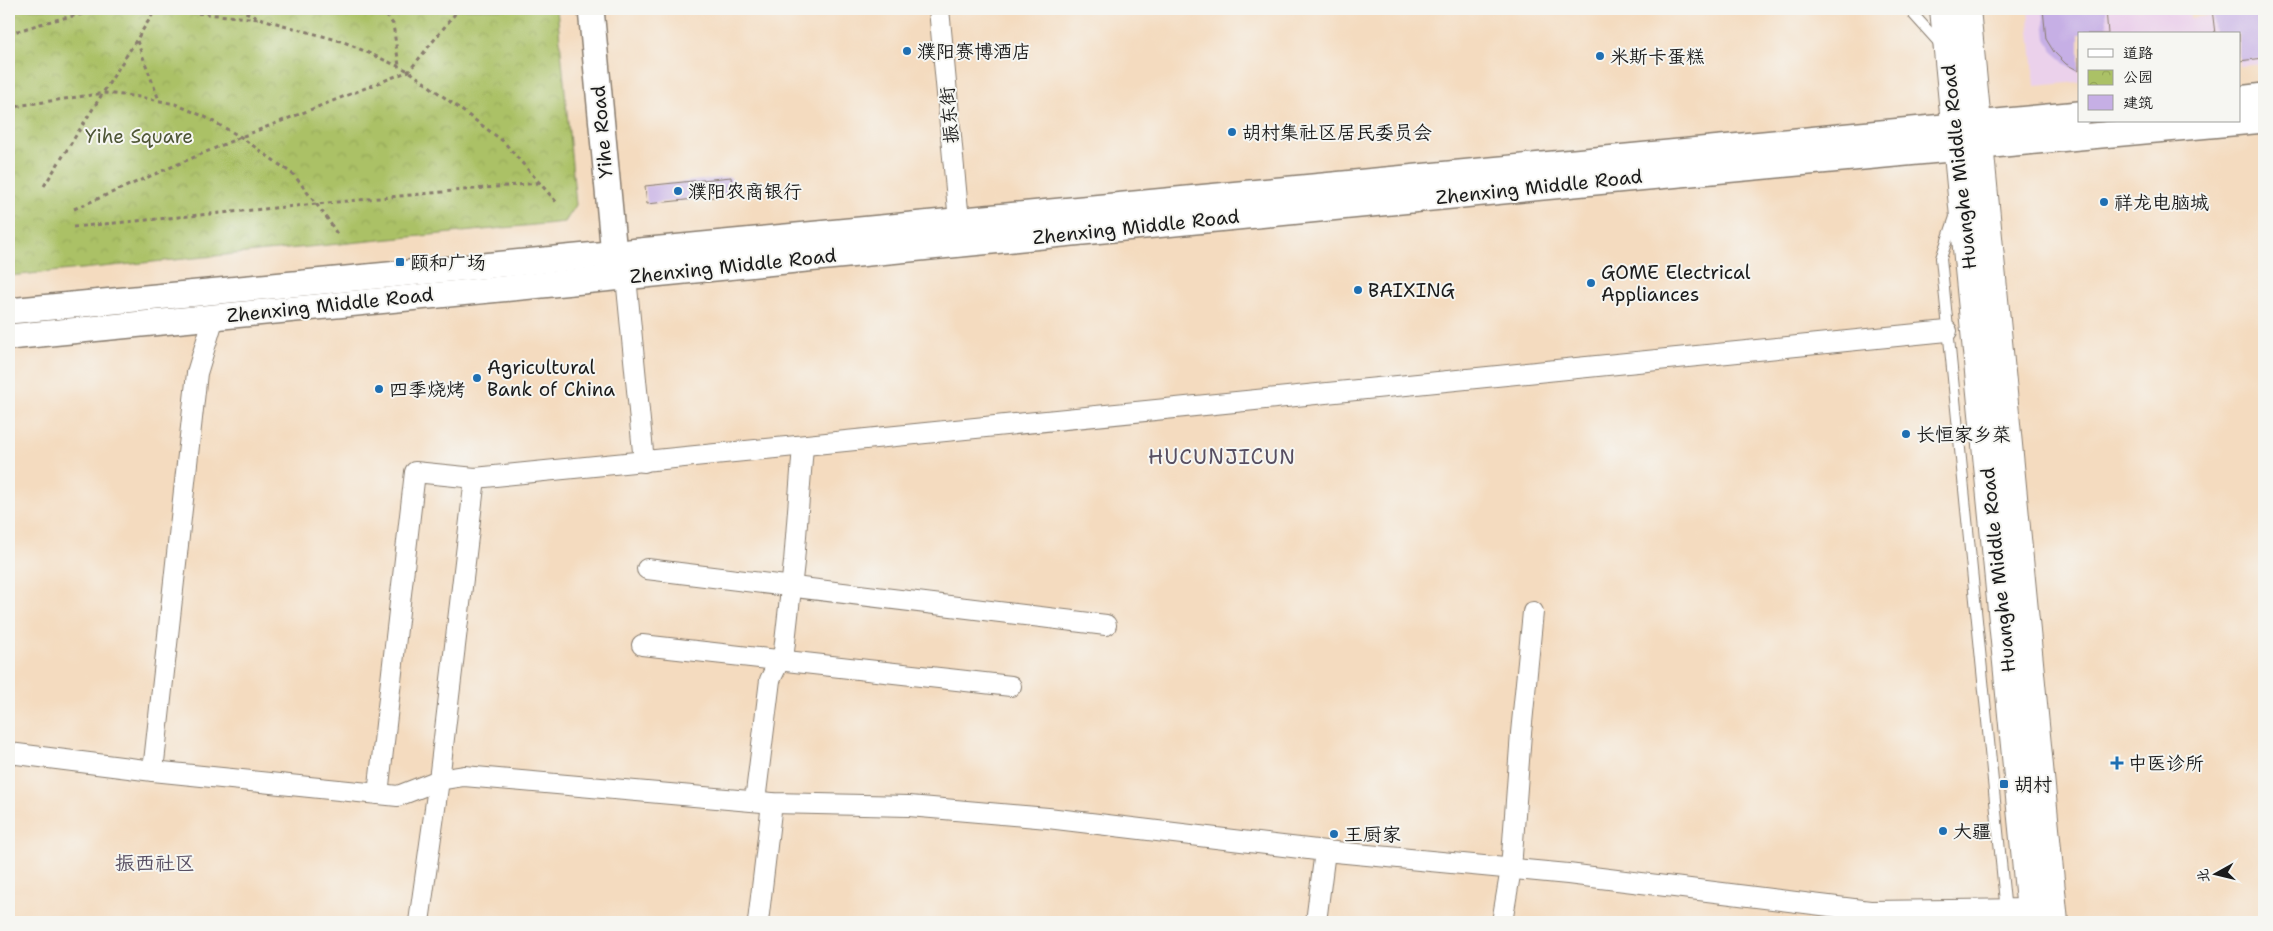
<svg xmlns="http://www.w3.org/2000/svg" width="2273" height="931" font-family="'Shantell Sans','LXGW WenKai TC',sans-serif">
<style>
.built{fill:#ebd1eb}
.park{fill:url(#park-crowns);stroke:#646e41}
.building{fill:#c6afe5}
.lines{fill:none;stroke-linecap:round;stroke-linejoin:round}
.service-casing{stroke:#887c6e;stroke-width:12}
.minor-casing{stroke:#887c6e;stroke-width:22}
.tertiary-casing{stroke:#887c6e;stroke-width:28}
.primary-casing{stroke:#887c6e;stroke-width:30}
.path{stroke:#887c6e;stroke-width:3;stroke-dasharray:4 4;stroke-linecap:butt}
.service{stroke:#fff;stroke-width:10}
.minor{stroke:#fff;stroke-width:20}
.tertiary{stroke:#fff;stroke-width:25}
.primary{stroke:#fff;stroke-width:28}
.poi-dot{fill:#1f6fb2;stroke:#f6f6f2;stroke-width:2}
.labels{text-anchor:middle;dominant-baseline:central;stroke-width:4;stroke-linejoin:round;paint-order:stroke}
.poi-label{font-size:19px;fill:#1c1c1c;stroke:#f6f6f2;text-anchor:start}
.street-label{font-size:19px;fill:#1c1c1c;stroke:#f6f6f2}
.park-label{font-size:19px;fill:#4e5636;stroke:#f6f6f2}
.neighbourhood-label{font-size:20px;fill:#584f62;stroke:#f6f6f2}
.quarter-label{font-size:21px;letter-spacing:1px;fill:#584f62;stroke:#f6f6f2}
</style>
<defs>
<pattern id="park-crowns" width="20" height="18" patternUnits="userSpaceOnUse" patternTransform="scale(1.25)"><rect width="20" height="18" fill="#abc166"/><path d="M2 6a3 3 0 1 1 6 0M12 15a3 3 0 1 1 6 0" fill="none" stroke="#93a558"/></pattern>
</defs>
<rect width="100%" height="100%" fill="#f6f6f2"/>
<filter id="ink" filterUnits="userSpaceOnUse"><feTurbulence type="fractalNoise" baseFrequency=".02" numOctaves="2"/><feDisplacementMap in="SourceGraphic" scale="10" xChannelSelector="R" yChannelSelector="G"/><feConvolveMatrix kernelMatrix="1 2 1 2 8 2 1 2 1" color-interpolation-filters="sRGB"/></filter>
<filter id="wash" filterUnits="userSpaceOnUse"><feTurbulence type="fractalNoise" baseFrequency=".0096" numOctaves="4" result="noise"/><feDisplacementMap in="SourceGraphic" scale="20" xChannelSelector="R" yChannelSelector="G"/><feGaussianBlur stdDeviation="1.12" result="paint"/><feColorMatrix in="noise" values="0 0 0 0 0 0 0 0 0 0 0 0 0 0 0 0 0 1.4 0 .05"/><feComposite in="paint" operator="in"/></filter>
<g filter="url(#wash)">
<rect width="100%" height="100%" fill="#f4dbbf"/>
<!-- built -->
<path class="built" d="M2028,9H2189L2190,18L2264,10V64L2239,66V34H2079V82L2035,86Z"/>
<!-- park -->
<path class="park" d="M9,9H557L576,205L565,222L9,276Z"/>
<g id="blocks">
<!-- building -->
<g class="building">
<path d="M2043,9H2106L2108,34H2079V71L2066,64L2054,52L2046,39Z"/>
<path d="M2212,9H2264V58L2239,61V34H2215Z"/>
<path d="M731,177L733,195L647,204L645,186Z"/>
</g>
</g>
</g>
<g filter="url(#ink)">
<use href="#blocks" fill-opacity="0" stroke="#887c6e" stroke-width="1"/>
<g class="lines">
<defs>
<g id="service">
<path d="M1913,9L1914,15L1941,45"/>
<path d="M1955,217L1941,258L2007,922"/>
</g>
<g id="minor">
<path d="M939,9L959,221"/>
<path d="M626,277L644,462"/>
<path d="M647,569L1106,625"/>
<path d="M642,645L1011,686"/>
<path d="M9,753L153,771L398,796L439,780L464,776L772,803L909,806L1048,818L1325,851L1568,874L1870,911L2031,909"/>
<path d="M153,771L197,373L214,317"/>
<path d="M378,794L415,472L475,478L1947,331"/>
<path d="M755,801L770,680L784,651L794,562L803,446"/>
<path d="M419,922L439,780L475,478"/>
<path d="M758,922L772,803"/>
<path d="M1316,922L1325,851"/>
<path d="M1502,922L1511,869L1521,733L1533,612"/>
</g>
<g id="tertiary">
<path d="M591,9L614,254"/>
<path d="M2239,99L2264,96"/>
<path d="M9,311L2079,114"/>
<path d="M9,337L1626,179L2264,120"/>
</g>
<g id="primary">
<path d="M1944,9L2032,922"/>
<path d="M1966,9L2054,922"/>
</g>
</defs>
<!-- service casing -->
<use href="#service" class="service-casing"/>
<!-- minor casing -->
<use href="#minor" class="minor-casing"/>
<!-- tertiary casing -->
<use href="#tertiary" class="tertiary-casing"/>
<!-- primary casing -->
<use href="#primary" class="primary-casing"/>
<!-- path -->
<g class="path">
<path d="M238,9L262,19L344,42L409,71L503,141L558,204"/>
<path d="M381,9L393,24L399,66"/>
<path d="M9,34C55,18 106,6 156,10C191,12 225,16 260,19"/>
<path d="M137,41L159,100"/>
<path d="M9,109L23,105L105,93L140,97L175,104L205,117L241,137L294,175L327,218L337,234"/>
<path d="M44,186L156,9"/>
<path d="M74,209L241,137L409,71L459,9"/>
<path d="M73,227L538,183"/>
</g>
<!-- service -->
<use href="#service" class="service"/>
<!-- minor -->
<use href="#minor" class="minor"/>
<!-- tertiary -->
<use href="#tertiary" class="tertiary"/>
<!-- primary -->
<use href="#primary" class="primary"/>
</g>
</g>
<!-- markers -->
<g class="poi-dot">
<circle cx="907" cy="51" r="5"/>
<circle cx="1600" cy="56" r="5"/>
<circle cx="1232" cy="132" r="5"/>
<circle cx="678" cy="191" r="5"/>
<circle cx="2104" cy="202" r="5"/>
<rect x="395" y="257" width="10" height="10" rx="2.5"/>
<circle cx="1591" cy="283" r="5"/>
<circle cx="1358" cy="290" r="5"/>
<circle cx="477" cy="378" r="5"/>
<circle cx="379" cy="389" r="5"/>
<circle cx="1906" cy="434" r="5"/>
<path d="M2114.5 755.5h5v5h5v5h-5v5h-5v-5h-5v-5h5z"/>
<rect x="1999" y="779" width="10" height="10" rx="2.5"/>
<circle cx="1943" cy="831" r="5"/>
<circle cx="1334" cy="834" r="5"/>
</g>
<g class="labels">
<!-- poi labels -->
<g class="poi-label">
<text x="917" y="51">濮阳赛博酒店</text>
<text x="1610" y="56">米斯卡蛋糕</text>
<text x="1242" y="132">胡村集社区居民委员会</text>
<text x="688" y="191">濮阳农商银行</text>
<text x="2114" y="202">祥龙电脑城</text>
<text x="410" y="262">颐和广场</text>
<text x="1601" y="272">GOME Electrical<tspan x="1601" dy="22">Appliances</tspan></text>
<text x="1368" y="290">BAIXING</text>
<text x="487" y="367">Agricultural<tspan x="487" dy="22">Bank of China</tspan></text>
<text x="389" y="389">四季烧烤</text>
<text x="1916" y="434">长恒家乡菜</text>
<text x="2128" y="763">中医诊所</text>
<text x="2014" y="784">胡村</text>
<text x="1953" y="831">大疆</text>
<text x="1344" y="834">王厨家</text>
</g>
<!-- street labels -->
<g class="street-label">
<text transform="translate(949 115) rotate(-95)">振东街</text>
<text transform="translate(602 132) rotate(-95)">Yihe Road</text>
<text transform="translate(1959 167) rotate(-96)">Huanghe Middle Road</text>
<text transform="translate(1539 187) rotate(-6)">Zhenxing Middle Road</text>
<text transform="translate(1136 227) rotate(-6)">Zhenxing Middle Road</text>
<text transform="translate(733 266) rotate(-6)">Zhenxing Middle Road</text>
<text transform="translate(330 305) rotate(-6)">Zhenxing Middle Road</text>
<text transform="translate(1998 570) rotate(-96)">Huanghe Middle Road</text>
</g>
<!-- park labels -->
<g class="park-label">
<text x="139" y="136">Yihe Square</text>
</g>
<!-- neighbourhood labels -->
<g class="neighbourhood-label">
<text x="155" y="863">振西社区</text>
</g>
<!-- quarter labels -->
<g class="quarter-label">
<text x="1222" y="457">HUCUNJICUN</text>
</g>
</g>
<!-- margin -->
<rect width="2273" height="931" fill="none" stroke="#f6f6f2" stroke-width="30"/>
<!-- legend -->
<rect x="2078" y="32" width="162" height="90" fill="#f6f6f2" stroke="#9f9f9c"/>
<rect x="2088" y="49" width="25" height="8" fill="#ffffff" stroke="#9f9f9c"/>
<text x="2123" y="58" font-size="15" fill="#1c1c1c">道路</text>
<rect x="2088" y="70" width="25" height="15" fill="url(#park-crowns)" stroke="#9f9f9c"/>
<text x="2123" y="82" font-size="15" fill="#1c1c1c">公园</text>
<rect x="2088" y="95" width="25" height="15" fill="#c6afe5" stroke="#9f9f9c"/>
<text x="2123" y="108" font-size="15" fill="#1c1c1c">建筑</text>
<!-- north arrow -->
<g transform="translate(2216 874) rotate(262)" stroke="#f6f6f2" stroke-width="4" paint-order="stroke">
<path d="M0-4L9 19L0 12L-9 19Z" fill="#1c1c1c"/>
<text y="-8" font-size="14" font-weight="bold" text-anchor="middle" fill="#1c1c1c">北</text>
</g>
</svg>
